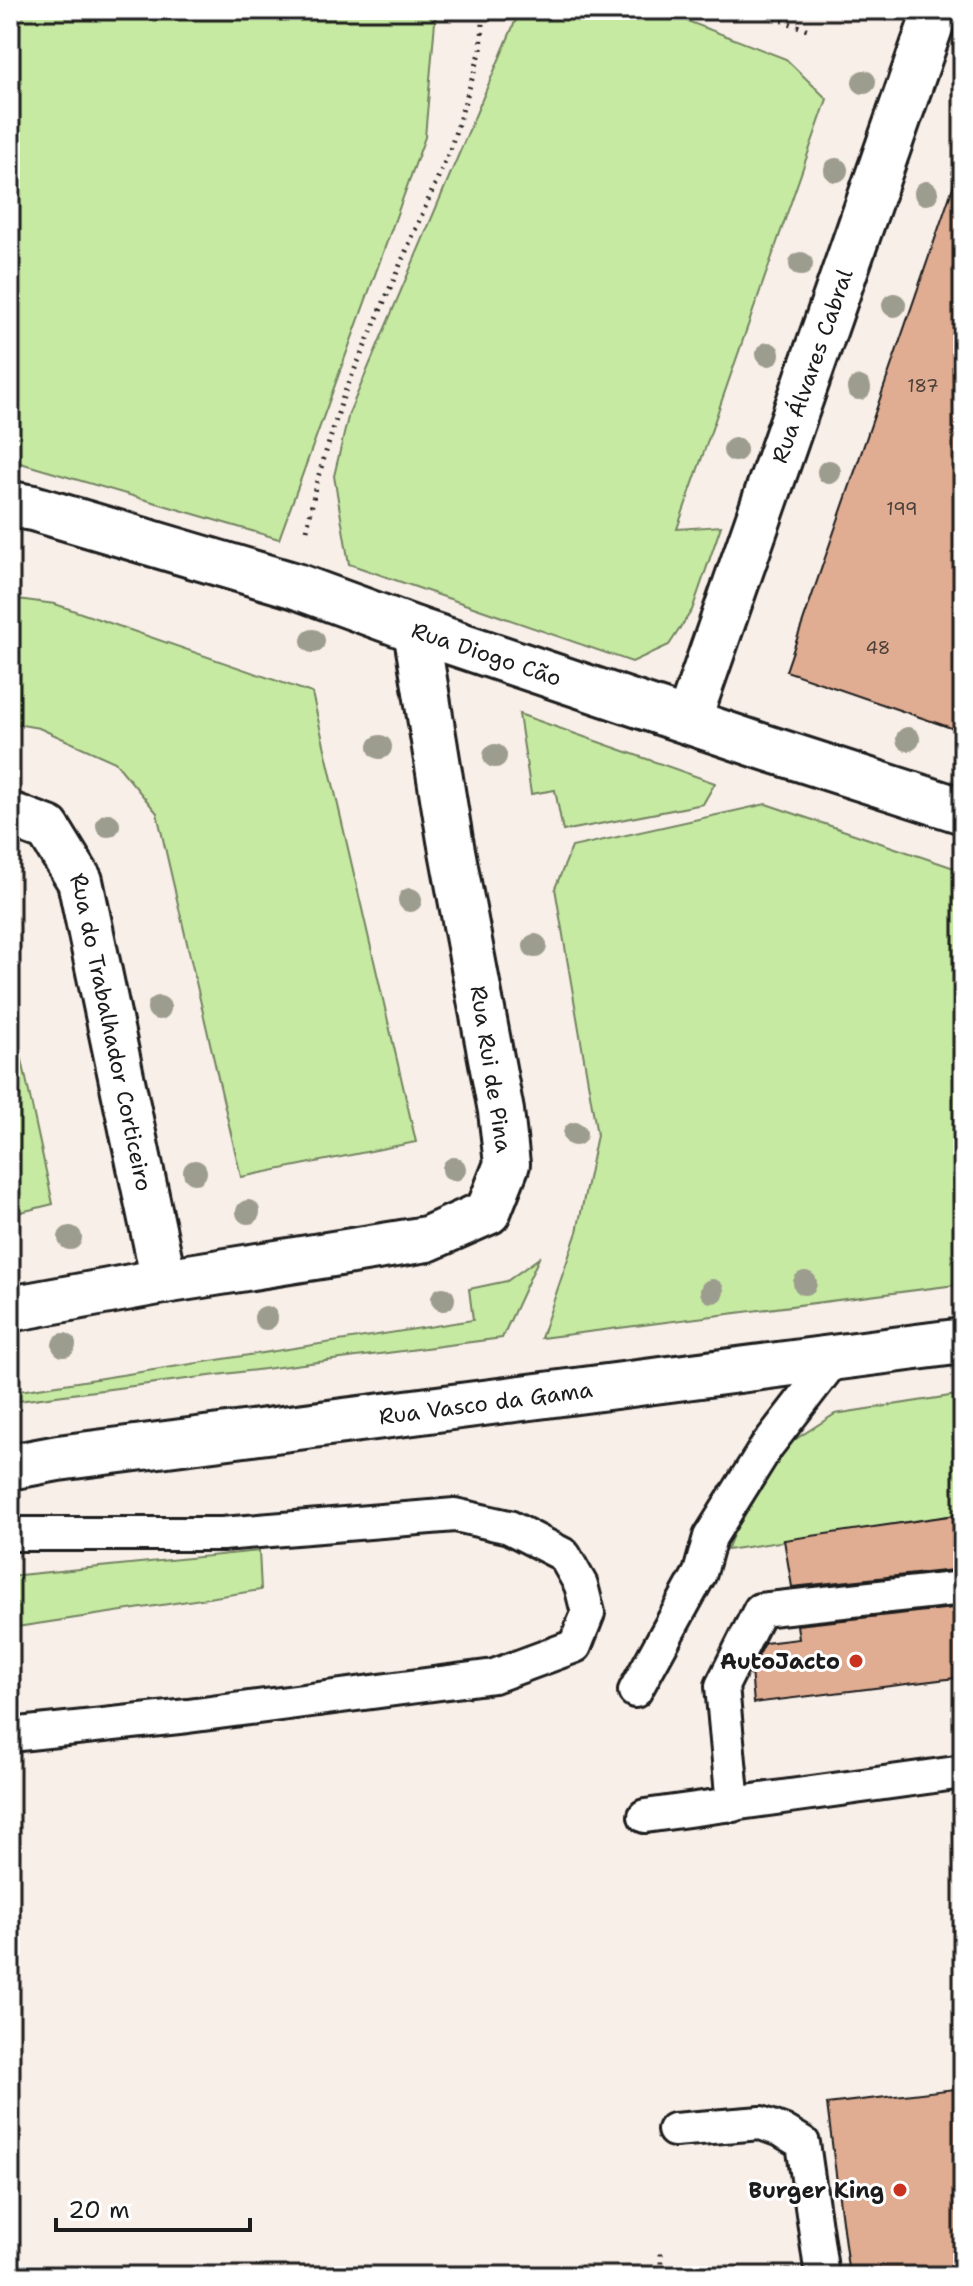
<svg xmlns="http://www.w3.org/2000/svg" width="973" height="2286" font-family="'Shantell Sans',sans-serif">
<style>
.green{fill:#c7eaa3;stroke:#728360;stroke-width:2}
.building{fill:#e0ad93;stroke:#1c1c1c;stroke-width:2}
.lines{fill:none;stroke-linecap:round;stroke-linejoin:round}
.lane-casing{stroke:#1c1c1c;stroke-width:38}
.street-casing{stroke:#1c1c1c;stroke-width:50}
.secondary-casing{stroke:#1c1c1c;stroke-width:50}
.path{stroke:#1c1c1c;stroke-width:5;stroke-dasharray:2 6;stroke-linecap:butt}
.lane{stroke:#fff;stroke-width:32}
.street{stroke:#fff;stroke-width:44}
.secondary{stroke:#fff;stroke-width:44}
.tree{fill:#9c9d8e}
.poi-dot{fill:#c8321e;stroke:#fff;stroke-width:3}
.labels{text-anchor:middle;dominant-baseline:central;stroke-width:6;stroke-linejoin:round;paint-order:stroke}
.number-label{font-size:18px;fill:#4d403a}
.street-label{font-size:22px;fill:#1c1c1c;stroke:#fff}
.poi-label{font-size:22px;font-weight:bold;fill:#1c1c1c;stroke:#fff;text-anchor:end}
</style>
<rect width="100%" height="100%" fill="#f9efe9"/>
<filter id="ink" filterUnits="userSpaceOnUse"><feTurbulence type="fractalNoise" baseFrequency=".0125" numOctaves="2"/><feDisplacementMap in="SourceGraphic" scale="16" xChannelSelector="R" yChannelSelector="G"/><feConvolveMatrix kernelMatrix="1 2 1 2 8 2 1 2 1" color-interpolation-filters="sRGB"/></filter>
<g filter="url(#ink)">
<!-- green -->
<g class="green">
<path d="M10,10H436L425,137L279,539L10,460Z"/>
<path d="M520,10H659L786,59L827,99L677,529L721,526L692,610L669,645L632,662L349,564L334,476L349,413Z"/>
<path d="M10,598L55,604L312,693L416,1142L241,1177L157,813L115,762L39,728L10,723Z"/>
<path d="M519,714L715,783L703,804L563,831L555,790L531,794Z"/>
<path d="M766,804L963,871V1284L541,1338L577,1232L597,1135L555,888L572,847Z"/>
<path d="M10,1004L53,1204L13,1214L10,1205Z"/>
<path d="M539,1258L502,1338L10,1402V1393L13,1392L473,1320L469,1289L507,1281Z"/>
<path d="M963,1394V1514L727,1550L748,1498L785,1446L835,1414Z"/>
<path d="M259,1551L261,1590L10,1628V1576Z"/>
</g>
<!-- building -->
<g class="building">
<path d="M955,181L963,182V732L786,671Z"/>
<path d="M963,1514V1569L792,1587L784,1540Z"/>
<path d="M963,1607V1677L754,1703L751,1671L765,1643L799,1639L797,1625Z"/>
<path d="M963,2088V2276H849L827,2104Z"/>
</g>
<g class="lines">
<defs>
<g id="lane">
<path d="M10,1534H222L455,1515L509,1527L564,1555L581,1585L588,1613L575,1646L494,1676L188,1716L10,1735"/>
<path d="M635,1691L700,1573L710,1537L767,1446L835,1358"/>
<path d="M733,1805L722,1686L760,1610L963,1588"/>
<path d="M645,1816L963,1772"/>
<path d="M674,2130L761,2123L783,2131L803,2143L822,2276"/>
</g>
<g id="street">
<path id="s1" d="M10,504L33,508L296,586L416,630L764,747L963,811"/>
<path id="s2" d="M688,721L936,10"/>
<path id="s3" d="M10,815L48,829L80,881L164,1281"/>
<path d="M10,1309L164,1281L427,1239L488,1212L507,1164L501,1111L450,840L416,630"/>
</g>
<g id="secondary">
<path id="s4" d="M10,1467L58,1458L963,1341"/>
</g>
</defs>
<!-- lane casing -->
<use href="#lane" class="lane-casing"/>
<!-- street casing -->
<use href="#street" class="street-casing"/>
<!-- secondary casing -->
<use href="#secondary" class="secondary-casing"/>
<!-- path -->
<g class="path">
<path d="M752,10L809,30"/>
<path d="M307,530L316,484L344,394L450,150L481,50L484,10"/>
<path d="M611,2276L661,2269V2248"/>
</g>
<!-- lane -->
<use href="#lane" class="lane"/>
<!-- street -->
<use href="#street" class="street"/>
<!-- secondary -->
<use href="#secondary" class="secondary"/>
</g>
<!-- trees -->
<g class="tree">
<circle cx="864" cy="82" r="12"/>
<circle cx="836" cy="170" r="12"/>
<circle cx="926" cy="193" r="12"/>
<circle cx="801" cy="264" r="12"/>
<circle cx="894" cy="305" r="12"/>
<circle cx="768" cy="354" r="12"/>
<circle cx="859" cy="388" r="12"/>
<circle cx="735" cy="450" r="12"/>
<circle cx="829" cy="472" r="12"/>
<circle cx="313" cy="641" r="12"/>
<circle cx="908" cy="739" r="12"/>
<circle cx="380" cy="747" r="12"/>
<circle cx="495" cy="756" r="12"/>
<circle cx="108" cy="825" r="12"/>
<circle cx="410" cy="900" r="12"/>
<circle cx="535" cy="946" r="12"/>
<circle cx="159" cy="1008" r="12"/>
<circle cx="575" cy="1134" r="12"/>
<circle cx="454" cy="1169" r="12"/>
<circle cx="195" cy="1172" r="12"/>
<circle cx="248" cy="1212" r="12"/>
<circle cx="70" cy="1238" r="12"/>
<circle cx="805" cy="1283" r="12"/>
<circle cx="712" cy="1291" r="12"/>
<circle cx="443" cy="1299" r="12"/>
<circle cx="266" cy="1318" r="12"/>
<circle cx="64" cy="1345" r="12"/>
</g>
</g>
<!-- markers -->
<g class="poi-dot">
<circle cx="856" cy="1661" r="8"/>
<circle cx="900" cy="2190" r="8"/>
</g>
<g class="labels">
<!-- number labels -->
<g class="number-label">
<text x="923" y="386">187</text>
<text x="902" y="509">199</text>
<text x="878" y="648">48</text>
</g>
<!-- street labels -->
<g class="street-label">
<text stroke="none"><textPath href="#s2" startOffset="376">Rua Álvares Cabral</textPath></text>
<text stroke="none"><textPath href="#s1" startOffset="500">Rua Diogo Cão</textPath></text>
<text stroke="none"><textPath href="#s3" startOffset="256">Rua do Trabalhador Corticeiro</textPath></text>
<text transform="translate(491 1069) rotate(81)">Rua Rui de Pina</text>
<text stroke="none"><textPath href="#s4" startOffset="480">Rua Vasco da Gama</textPath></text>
</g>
<!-- poi labels -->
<g class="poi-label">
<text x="840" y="1661">AutoJacto</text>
<text x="884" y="2190">Burger King</text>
</g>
</g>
<!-- margin -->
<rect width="973" height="2286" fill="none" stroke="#fff" stroke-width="40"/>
<rect x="20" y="20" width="933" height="2246" fill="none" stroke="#1c1c1c" stroke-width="3" filter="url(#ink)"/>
<!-- scale -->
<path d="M56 2218v12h194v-12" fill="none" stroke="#1c1c1c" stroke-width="4"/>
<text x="68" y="2218" font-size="24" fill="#1c1c1c" stroke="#ffffff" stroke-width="6" paint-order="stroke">20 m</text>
</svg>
